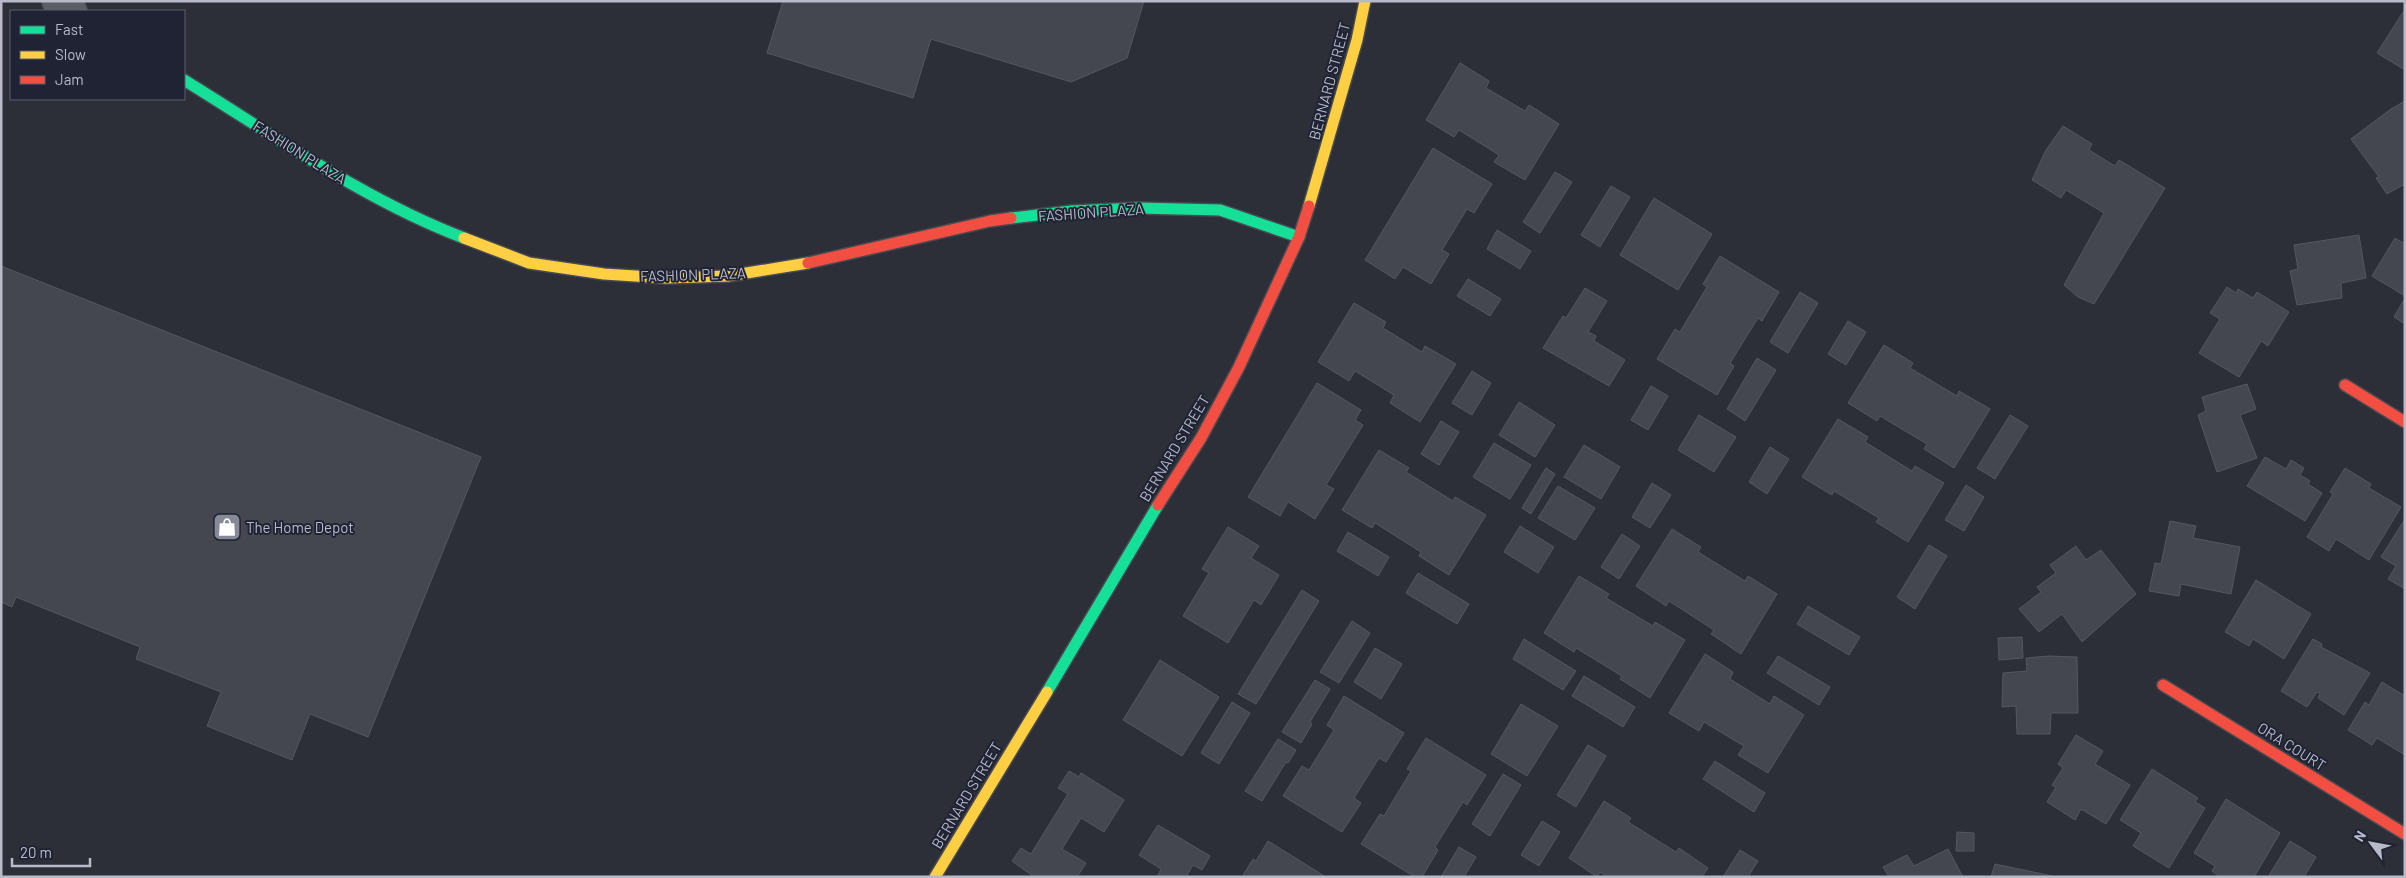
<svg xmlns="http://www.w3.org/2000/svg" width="2406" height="878" font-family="Barlow,sans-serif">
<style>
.building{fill:#454750;stroke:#54575f}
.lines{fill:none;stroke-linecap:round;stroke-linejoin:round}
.street-casing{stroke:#484a51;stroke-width:30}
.fast-casing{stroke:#484a51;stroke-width:14}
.slow-casing{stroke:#484a51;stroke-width:14}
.jam-casing{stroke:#484a51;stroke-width:14}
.street{stroke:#5c5e67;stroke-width:28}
.fast{stroke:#16e098;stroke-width:11}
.slow{stroke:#ffcf43;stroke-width:11}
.jam{stroke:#f24e42;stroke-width:11}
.labels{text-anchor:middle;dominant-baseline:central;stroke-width:4;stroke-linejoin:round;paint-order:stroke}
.street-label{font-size:15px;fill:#b7bac9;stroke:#1f2333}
.poi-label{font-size:15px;fill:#b7bac9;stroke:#1f2333;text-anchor:start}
</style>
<rect width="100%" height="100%" fill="#2c2f38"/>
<!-- building -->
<g class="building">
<path d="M783,1H1144L1127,58L1071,82L931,39L913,98L767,53Z"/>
<path d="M2405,9V70L2377,53Z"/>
<path d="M1460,63L1489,81L1486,88L1525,111L1529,105L1559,124L1525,180L1494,162L1499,155L1459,130L1454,137L1426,120Z"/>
<path d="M2405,101V186L2403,185L2387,194L2376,178L2379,177L2351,139L2391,109Z"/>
<path d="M2063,126L2092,144L2089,150L2115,166L2119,160L2165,188L2094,304L2078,297L2064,285L2104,213L2066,190L2061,198L2032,180L2046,150Z"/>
<path d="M1433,148L1492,184L1474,213L1467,209L1442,250L1449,254L1431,284L1403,267L1395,279L1365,260Z"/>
<path d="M1555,172L1572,182L1540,233L1523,222Z"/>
<path d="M1611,186L1630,197L1600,247L1581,235Z"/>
<path d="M1654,198L1712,234L1678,290L1620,255Z"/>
<path d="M1497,230L1531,251L1520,269L1487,249Z"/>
<path d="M2359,235L2366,278L2341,283L2342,298L2297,305L2290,271L2298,269L2294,245Z"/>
<path d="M2395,238L2405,244V296L2372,276Z"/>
<path d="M1720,256L1779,292L1762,321L1758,318L1730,363L1734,366L1717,395L1657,359L1675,329L1680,332L1707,287L1703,284Z"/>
<path d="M1,266L481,457L368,737L310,714L292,760L207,726L221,692L136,659L140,647L16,597L12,607L1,602Z"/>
<path d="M1468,279L1501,299L1490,316L1457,296Z"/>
<path d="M2227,287L2236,293L2238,289L2253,298L2257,292L2289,312L2268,346L2261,341L2239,377L2199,353L2220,319L2210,313Z"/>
<path d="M1585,288L1607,301L1588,332L1596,336L1594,341L1625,360L1609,386L1543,348L1563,316L1566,318Z"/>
<path d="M1800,292L1818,303L1788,353L1770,342Z"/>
<path d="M2405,298V324L2394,317Z"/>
<path d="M1354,303L1386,322L1383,328L1422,352L1425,346L1456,364L1420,422L1390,403L1394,395L1355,371L1349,381L1318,362Z"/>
<path d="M1848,321L1866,332L1846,365L1828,354Z"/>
<path d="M1884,345L1913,363L1910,368L1957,396L1959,391L1990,409L1954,468L1924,449L1927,444L1880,416L1877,421L1848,403Z"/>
<path d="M1757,358L1776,370L1745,421L1727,409Z"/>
<path d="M1472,371L1491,383L1472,415L1452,403Z"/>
<path d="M1317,383L1361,410L1355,420L1363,425L1326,485L1334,489L1315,519L1288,502L1280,516L1248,497Z"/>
<path d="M2247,384L2256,409L2240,415L2257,458L2217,472L2198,415L2206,411L2202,397Z"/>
<path d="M1651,386L1668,396L1648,430L1631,420Z"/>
<path d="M1519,402L1555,425L1535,457L1499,435Z"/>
<path d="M1699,415L1736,437L1714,472L1678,450Z"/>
<path d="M2010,415L2028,426L1995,479L1977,468Z"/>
<path d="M1838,419L1868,437L1865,442L1912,471L1915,466L1944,483L1908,542L1876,522L1879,518L1834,491L1832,495L1802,477Z"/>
<path d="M1441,421L1459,432L1439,465L1421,454Z"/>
<path d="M1494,443L1531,465L1510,499L1473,477Z"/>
<path d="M1584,445L1620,467L1601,499L1564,477Z"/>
<path d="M1770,447L1789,459L1767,494L1749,482Z"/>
<path d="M1379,450L1409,468L1406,472L1453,501L1455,497L1486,515L1449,575L1419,556L1421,552L1375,523L1372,528L1342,510Z"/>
<path d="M2265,457L2286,469L2291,460L2304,468L2300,475L2310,481L2308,484L2322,493L2305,521L2247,486Z"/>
<path d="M1546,468L1555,474L1531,514L1522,508Z"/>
<path d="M2345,468L2371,484L2369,488L2401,507L2369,560L2336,539L2329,551L2307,537L2333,494L2330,492Z"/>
<path d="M1652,483L1671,495L1650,528L1632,517Z"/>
<path d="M1966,485L1984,497L1964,531L1945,520Z"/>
<path d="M1558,486L1595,508L1575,540L1538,518Z"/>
<path d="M2405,519V589L2388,579L2396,566L2381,557Z"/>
<path d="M2170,521L2196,526L2193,538L2240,547L2231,594L2181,584L2179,596L2149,591L2155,563L2161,564Z"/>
<path d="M1520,526L1554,547L1538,573L1504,552Z"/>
<path d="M1228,527L1259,546L1251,558L1279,575L1261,605L1254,600L1228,643L1183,616L1209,573L1202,569Z"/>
<path d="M1672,529L1701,547L1698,552L1745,581L1748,576L1777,594L1741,654L1711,634L1714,630L1669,601L1666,606L1636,586Z"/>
<path d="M1348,532L1389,557L1378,576L1337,551Z"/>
<path d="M1622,534L1640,546L1619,579L1601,567Z"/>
<path d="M1929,545L1947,556L1915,609L1897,597Z"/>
<path d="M2076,546L2086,560L2101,550L2136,594L2082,642L2062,614L2039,632L2019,609L2041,592L2037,587L2056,573L2050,565Z"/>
<path d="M1418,573L1469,604L1457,624L1406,593Z"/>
<path d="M1579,576L1609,594L1606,598L1653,626L1655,622L1685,640L1650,698L1620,679L1622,676L1576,648L1574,652L1544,633Z"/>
<path d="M2256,580L2311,614L2284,659L2253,639L2249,646L2225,632Z"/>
<path d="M1302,590L1319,601L1256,704L1238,694Z"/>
<path d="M1808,606L1860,637L1849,655L1797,624Z"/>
<path d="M1352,621L1370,633L1339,683L1320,672Z"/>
<path d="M2022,637L2023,658L1999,660L1998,638Z"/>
<path d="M1524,639L1576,671L1563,690L1513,659Z"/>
<path d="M2313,639L2322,644L2321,647L2370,673L2344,715L2318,698L2320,694L2317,692L2307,707L2281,691Z"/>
<path d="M1375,648L1402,664L1381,699L1354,682Z"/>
<path d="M1705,654L1733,672L1730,679L1770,704L1774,696L1804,715L1768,773L1738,755L1744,746L1704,722L1699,731L1669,713Z"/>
<path d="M1778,656L1830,687L1819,705L1767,673Z"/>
<path d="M2048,656L2077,657L2078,713H2051L2050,734H2017L2016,706L2002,707L2003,673L2027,671L2026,658Z"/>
<path d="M1160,660L1219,697L1182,756L1123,720Z"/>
<path d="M1584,676L1635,707L1623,727L1572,696Z"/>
<path d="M1315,680L1330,689L1310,722L1312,724L1301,743L1282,732Z"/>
<path d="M2382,682L2405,696V755L2377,738L2372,745L2348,730L2365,702L2369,705Z"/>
<path d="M1344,696L1404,733L1386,762L1379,758L1354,798L1361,803L1342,832L1283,796L1302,766L1309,770L1334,730L1327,725Z"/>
<path d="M1232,702L1250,713L1219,764L1201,753Z"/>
<path d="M1521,704L1558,726L1527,776L1491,754Z"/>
<path d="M2076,735L2103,751L2095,764L2130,785L2106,824L2081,809L2075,820L2047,802L2056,787L2052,785L2063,768L2058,764Z"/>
<path d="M1426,738L1486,775L1467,805L1463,802L1435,847L1438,850L1422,877H1415L1361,844L1380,814L1384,816L1411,771L1407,769Z"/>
<path d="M1278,739L1296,750L1288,763L1286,762L1262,801L1245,791Z"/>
<path d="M1588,745L1606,756L1576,807L1557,795Z"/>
<path d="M1715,761L1765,793L1754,812L1703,779Z"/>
<path d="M2152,769L2198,798L2195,802L2205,808L2169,868L2133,846L2141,833L2120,820Z"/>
<path d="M1069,771L1079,777L1081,773L1124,800L1104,832L1081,818L1062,849L1086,863L1077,877H1034L1012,861L1021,848L1031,854L1068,794L1058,788Z"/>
<path d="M1503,774L1521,785L1490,836L1472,824Z"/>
<path d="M2226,799L2280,833L2254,877H2220L2212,871L2215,866L2194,853Z"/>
<path d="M1604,801L1631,818L1628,822L1676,852L1679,848L1708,868L1702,877H1607L1600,872L1597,877L1569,858Z"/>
<path d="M1542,821L1560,832L1539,866L1521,855Z"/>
<path d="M1158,825L1210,856L1202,870L1193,865L1186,877H1157L1161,869L1139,855Z"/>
<path d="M1957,832L1974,833V851H1956Z"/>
<path d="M1268,841L1326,877H1242L1253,859L1256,861Z"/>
<path d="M2290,841L2316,857L2304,877H2268Z"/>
<path d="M1459,847L1476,857L1464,877H1441Z"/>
<path d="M1948,849L1963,877H1889L1883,867L1907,855L1914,866Z"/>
<path d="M1740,850L1758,861L1748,877H1723Z"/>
<path d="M1995,864L2057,877H1991Z"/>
</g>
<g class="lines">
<defs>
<path id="street" d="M56,1L73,11"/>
<g id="fast">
<path d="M184,80C275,136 364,200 464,238"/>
<path d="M1011,218L1072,211L1138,208L1220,210L1299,237"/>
<path d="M1047,692L1158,505"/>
</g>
<g id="slow">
<path d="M1309,206L1357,40L1365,1"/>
<path d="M464,238L529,263L604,274L666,278L728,276L808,263"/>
<path d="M935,877L1047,692"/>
</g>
<g id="jam">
<path d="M808,263L990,221L1011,218"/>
<path d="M2345,385L2405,422"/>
<path d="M1158,505L1201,438L1239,367L1299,237L1309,206"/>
<path d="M2163,685L2405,834"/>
</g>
</defs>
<!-- street casing -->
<use href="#street" class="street-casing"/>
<!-- fast casing -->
<use href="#fast" class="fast-casing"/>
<!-- slow casing -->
<use href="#slow" class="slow-casing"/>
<!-- jam casing -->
<use href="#jam" class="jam-casing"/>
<!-- street -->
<use href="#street" class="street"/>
<!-- fast -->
<use href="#fast" class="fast"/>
<!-- slow -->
<use href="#slow" class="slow"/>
<!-- jam -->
<use href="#jam" class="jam"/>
</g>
<!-- icons -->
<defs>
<symbol id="shop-square" viewBox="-11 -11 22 22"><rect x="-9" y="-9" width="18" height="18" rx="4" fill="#868996" stroke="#1f2333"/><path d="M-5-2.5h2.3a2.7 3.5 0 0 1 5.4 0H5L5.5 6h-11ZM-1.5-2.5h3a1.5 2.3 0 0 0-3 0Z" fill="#fff"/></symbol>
</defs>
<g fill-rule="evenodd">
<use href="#shop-square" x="211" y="511" width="32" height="32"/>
</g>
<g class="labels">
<!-- street labels -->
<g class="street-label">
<text transform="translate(1329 81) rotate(-75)">BERNARD STREET</text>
<text transform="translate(300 152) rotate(32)">FASHION PLAZA</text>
<text transform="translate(1091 212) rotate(-4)">FASHION PLAZA</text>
<text transform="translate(693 274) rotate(-2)">FASHION PLAZA</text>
<text transform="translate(1174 448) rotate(-59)">BERNARD STREET</text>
<text transform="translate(2292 746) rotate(32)">ORA COURT</text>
<text transform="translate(966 795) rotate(-59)">BERNARD STREET</text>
</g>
<!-- poi labels -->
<g class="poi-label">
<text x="246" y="527">The Home Depot</text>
</g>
</g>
<!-- border -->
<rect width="2406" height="878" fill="none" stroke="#b7bac9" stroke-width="5"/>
<!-- legend -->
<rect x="10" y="10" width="175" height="90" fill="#1f2333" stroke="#5c5f6f"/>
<rect x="20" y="26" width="25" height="8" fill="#16e098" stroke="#5c5f6f"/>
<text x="55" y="35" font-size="15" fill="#b7bac9">Fast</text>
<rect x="20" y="51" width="25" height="8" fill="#ffcf43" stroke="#5c5f6f"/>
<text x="55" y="60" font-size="15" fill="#b7bac9">Slow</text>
<rect x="20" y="76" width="25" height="8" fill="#f24e42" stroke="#5c5f6f"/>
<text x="55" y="85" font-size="15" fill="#b7bac9">Jam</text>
<!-- north arrow -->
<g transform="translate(2371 843) rotate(302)" stroke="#1f2333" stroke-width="4" paint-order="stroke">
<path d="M0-4L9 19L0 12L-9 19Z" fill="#b7bac9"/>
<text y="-8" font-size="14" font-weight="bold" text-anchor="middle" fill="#b7bac9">N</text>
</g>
<!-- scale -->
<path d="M12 858v8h78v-8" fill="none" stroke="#b7bac9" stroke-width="2.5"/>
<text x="20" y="858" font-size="15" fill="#b7bac9" stroke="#1f2333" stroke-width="4" paint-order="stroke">20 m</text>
</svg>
